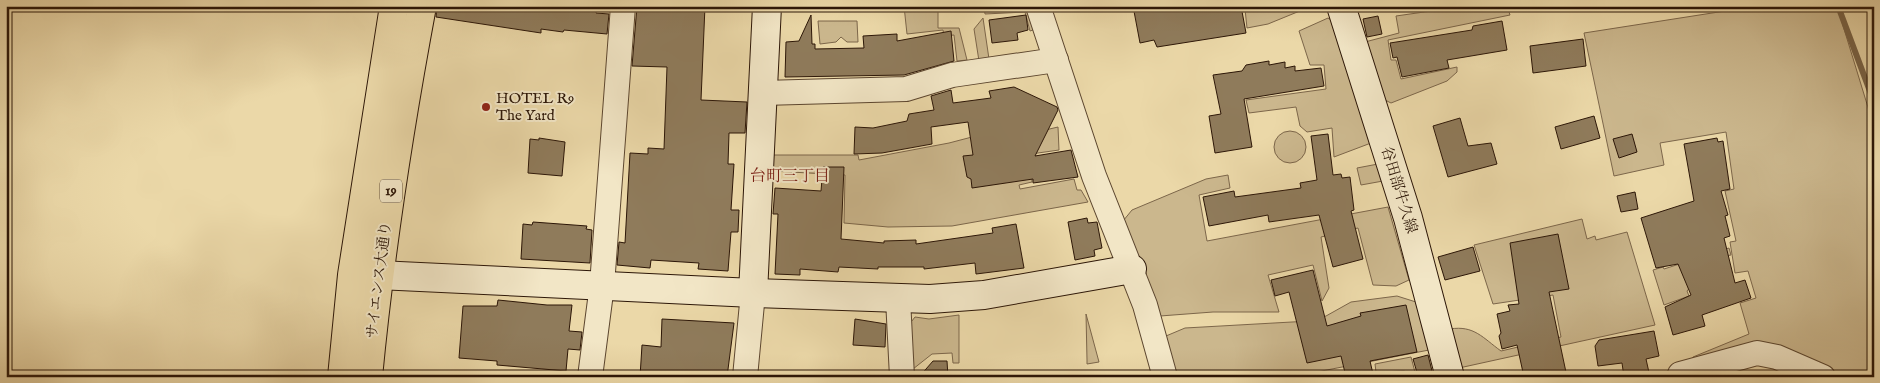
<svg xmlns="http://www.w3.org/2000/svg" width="1880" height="383" font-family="'IM FELL English','Noto Serif JP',serif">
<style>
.green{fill:#cbb78d;stroke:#7c664a}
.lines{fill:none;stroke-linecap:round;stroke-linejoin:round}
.stream{stroke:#786347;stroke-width:6}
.building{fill:#8f7b5b;stroke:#2c1607}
.street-casing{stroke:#5c462f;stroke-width:26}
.secondary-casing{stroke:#2c1607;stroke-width:30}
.primary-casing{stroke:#2c1607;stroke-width:30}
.street{stroke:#f2e6c6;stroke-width:24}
.secondary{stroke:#f2e6c6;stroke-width:28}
.primary{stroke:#ebd8a8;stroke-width:28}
.poi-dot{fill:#8f2418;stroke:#f2e6c6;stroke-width:2}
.labels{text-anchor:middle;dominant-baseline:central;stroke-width:4;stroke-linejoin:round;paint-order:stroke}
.shield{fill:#f2e6c6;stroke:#675440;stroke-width:1}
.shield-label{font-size:14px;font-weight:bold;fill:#2c1607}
.poi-label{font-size:15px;fill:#2c1607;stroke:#f2e6c6;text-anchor:start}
.street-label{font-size:15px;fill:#2c1607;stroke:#f2e6c6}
.neighbourhood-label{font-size:16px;fill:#7a1f14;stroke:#f2e6c6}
</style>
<rect width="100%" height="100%" fill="#ebd8a8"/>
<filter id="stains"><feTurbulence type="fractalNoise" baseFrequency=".004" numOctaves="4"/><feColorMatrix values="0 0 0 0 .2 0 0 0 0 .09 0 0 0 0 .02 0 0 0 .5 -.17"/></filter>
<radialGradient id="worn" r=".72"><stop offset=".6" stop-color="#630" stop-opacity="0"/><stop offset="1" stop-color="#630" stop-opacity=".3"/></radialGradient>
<!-- green -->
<g class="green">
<path d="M904,6H938V28H959L967,60L957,61L954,35L944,36L943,30L907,34Z"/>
<path d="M984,6H1028L1036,29L1030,31L1025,12L985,14Z"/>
<path d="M1263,6H1312L1268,24L1247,28L1245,9Z"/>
<path d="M1466,6H1507L1510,15L1388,40L1391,60H1396L1401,79L1457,67V72L1447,81L1391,103L1385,100L1365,42L1399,33L1396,16Z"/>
<path d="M1731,6H1837L1874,127V377H1848L1776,347L1689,366L1693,357L1749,334L1740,303L1756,298L1748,271L1735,273L1730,242L1736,241L1725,191L1734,189L1726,132L1660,143L1664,165L1614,176L1584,33L1725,11Z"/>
<path d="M983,18L989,59L979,61L974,29Z"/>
<path d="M1328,18L1331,20L1371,143L1334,157L1332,128L1307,132L1300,126L1296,107L1249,113L1246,100L1326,89L1324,65H1310L1299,31Z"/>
<path d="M818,21H857L858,42H847L841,37L836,42L820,44Z"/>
<path d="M1014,126L1020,136L1058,127L1059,150L1031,154L1032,182L1019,185L1020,189L1074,179L1077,190H1081L1088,202L952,226L888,227L844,223L845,175L772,171L773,155H858L859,160L949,143Z"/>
<circle cx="1290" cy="147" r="16"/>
<path d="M1378,164L1383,181L1361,185L1357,168Z"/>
<path d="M1228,175L1230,188L1199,195L1207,241L1388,207L1409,280L1396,286L1373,285L1358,228L1321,237L1329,288L1322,301L1313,265L1268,275L1279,312H1213L1160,316L1123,221L1132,210L1206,179Z"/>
<path d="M1582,219L1587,239L1595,236L1596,240L1627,232L1655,325L1459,368L1450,329C1474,325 1483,338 1501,351L1561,337L1553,295L1493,304L1474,245Z"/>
<path d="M1729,248L1731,255L1715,258L1687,291L1689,296L1664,305L1653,270L1663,267L1664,269Z"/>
<path d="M1397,296L1416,302L1429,350L1291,377H1177L1166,336L1185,328L1310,321L1326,316L1351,302Z"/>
<path d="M1086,314L1099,362L1087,364V360Z"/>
<path d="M959,315V363H953L952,353L932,354L913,369L908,326L915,317L929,319Z"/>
<path d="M1411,357L1416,376L1404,371L1376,372L1375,364Z"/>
</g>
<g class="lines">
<!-- stream -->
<path class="stream" d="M1838,6L1874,102"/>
</g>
<!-- building -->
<g class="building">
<path d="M437,6H597L596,13L609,14L607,34L564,30L563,32L541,29V33L436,17Z"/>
<path d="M637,6H705L701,100L747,102L745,133H729L728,164H734L731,210H739L738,232H731L728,271L698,269L699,263L651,260L650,268L617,265L619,242L625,243L630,153L648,154V148L664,149L667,67L632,66Z"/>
<path d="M1133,6H1241L1246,33L1157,47L1154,40L1140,43Z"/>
<path d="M811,15L812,44H815V49L864,48L863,36L897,34V41L951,31L954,61L904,75L785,77L786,42L799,41Z"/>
<path d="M1026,15L1028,30L1017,33L1018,40L992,43L989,20Z"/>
<path d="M1378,16L1382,34L1367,37L1363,19Z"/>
<path d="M1502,21L1507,50L1447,60L1449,68L1402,77L1397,57L1393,58L1390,43L1472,30L1473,26Z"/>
<path d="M1583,39L1586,66L1533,73L1530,46Z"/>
<path d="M1269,61V65L1285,62V68L1295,66V71L1321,68L1324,86L1244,99L1252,147L1215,153L1209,116L1221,114L1213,75L1242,71L1246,65Z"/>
<path d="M1014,87L1057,107L1058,110L1035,156L1071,150L1078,177L1033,183V179L972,188L971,179L967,177L963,156L973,155L968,122L931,127L932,144L882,153L854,154L855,127L873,128L907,121L909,114L934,110L931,96L951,90L953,103L991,98L989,91Z"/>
<path d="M1594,116L1600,138L1561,149L1555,127Z"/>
<path d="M1460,118L1468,146L1491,143L1497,164L1448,177L1433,126Z"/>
<path d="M1328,134L1333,175L1341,174L1342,178L1350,177L1354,210L1351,211L1363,259L1333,267L1319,215L1269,222L1268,215L1209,226L1203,197L1234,191L1235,197L1301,188L1300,183L1317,180L1311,136Z"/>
<path d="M1632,134L1637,152L1619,158L1613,139Z"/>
<path d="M539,138L565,142L562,176L528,173L530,139L539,140Z"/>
<path d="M1717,138L1718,142L1723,141L1730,189L1721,191L1728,215L1725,216L1730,236L1724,238L1735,283L1745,280L1751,298L1702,315L1705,326L1673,335L1665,307L1691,295L1678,264L1656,268L1641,218L1694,201L1684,144Z"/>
<path d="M823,167H844L841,239L884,243V241L916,240V244L993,233L992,228L1016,224L1024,268L976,274L975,263L924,269V267H878V269L839,267L838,272L800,269V275L775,274L778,214H773L775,188L821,191Z"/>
<path d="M1635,192L1638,209L1621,212L1617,196Z"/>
<path d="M1087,218L1088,223L1097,222L1102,248L1094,250L1095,256L1075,260L1068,222Z"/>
<path d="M533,222L587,226L586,229L592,230L590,263L521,259L523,224L532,225Z"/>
<path d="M1558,234L1569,289L1549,292L1567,377H1524L1517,345L1502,349L1499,336L1501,333L1497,314L1510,311L1508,305L1519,304L1510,243Z"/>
<path d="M1473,247L1480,271L1445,280L1438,257Z"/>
<path d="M1313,270L1327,326L1361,316L1360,313L1406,305L1417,352L1370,361L1373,374L1361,377H1346L1341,356L1307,363L1289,292L1275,296L1271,280Z"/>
<path d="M498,300L547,305H572L569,331L582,332L580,350L568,349L566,371L497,365V361L459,358L463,306H497Z"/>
<path d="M662,319L734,323L727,377H640L642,345L661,347Z"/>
<path d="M855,319L886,324L885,347L853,345Z"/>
<path d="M1654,331L1659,356L1646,359L1650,377H1624L1622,363L1598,366L1595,346L1599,340Z"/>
<path d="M1428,355L1432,371L1418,376L1413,359Z"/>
<path d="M933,361H947L948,377H919Z"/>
</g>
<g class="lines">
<defs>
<g id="street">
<path d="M1038,6L1094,176L1145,305L1165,377"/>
<path d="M763,93L906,89L952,75L1056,60"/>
<path d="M898,299L902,377"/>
<path d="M1680,374L1757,353L1777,357L1823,377"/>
<path d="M590,377L602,285L623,6"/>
<path d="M745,377L753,293"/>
</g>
<g id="secondary">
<path d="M1341,6L1408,218L1450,377"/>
<path d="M378,275L753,293L930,299L984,295L1132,269"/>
<path d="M753,293L767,6"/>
</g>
<g id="primary">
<path d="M342,377L352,275L394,6"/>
<path d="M368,377C380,252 399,129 422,6"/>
</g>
</defs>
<!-- street casing -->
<use href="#street" class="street-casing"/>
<!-- secondary casing -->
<use href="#secondary" class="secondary-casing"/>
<!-- primary casing -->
<use href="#primary" class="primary-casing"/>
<!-- street -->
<use href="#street" class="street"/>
<!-- secondary -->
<use href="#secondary" class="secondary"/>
<!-- primary -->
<use href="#primary" class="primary"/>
</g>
<!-- markers -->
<circle class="poi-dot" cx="486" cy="107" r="5"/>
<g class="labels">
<!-- shield labels -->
<rect class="shield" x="380" y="179.5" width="22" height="23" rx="4"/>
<g class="shield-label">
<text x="391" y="191">19</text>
</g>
<!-- poi labels -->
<g class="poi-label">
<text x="496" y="98">HOTEL R9<tspan x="496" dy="17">The Yard</tspan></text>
</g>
<!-- street labels -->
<g class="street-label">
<text transform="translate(1399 190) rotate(73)">谷田部牛久線</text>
<text transform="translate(379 280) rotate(-83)">サイエンス大通り</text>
</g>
<!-- neighbourhood labels -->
<g class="neighbourhood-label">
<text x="790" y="177">台町三丁目</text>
</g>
</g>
<!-- margin -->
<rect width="1880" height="383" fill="none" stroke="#ebd8a8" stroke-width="25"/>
<rect x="8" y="8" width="1865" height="368" fill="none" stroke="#2c1607" stroke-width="2.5"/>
<rect x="12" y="12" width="1855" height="358" fill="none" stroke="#2c1607"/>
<rect width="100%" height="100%" filter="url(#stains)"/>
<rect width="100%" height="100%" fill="url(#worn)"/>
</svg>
